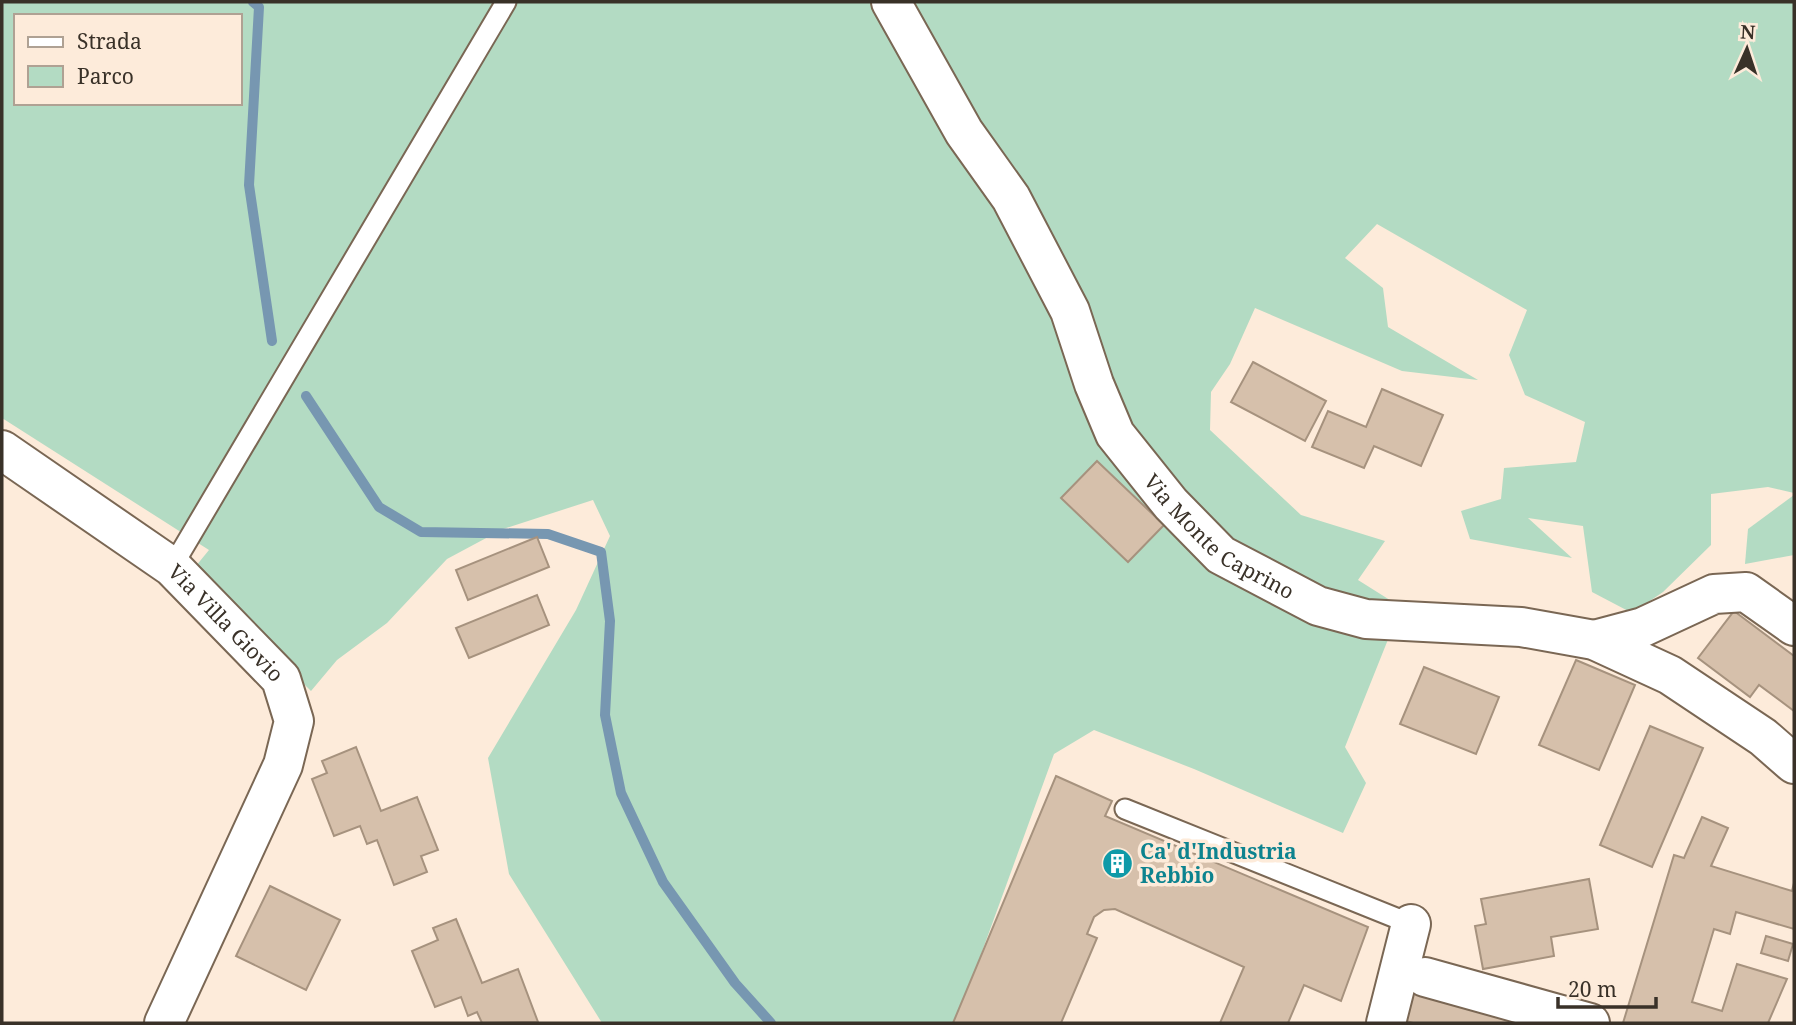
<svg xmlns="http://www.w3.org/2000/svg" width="1796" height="1025" font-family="'Noto Serif',serif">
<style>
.green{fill:#b3dbc3;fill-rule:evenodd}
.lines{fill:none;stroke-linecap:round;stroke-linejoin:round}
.stream{stroke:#7797b1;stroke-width:10}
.building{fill:#d6c0ab;stroke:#a6927e;stroke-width:2}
.service-casing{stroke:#7a6754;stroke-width:23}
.minor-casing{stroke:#7a6754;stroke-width:42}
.service{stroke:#fff;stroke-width:19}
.minor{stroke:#fff;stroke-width:38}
.labels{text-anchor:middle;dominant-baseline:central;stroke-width:7;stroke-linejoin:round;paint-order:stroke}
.street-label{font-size:21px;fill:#393128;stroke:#fdebda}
.culture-label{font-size:21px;font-weight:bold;fill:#0d838f;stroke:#fdebda;text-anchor:start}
</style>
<rect width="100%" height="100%" fill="#fdebda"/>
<!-- green -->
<g class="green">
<path d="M2,2H1794V493L1768,487L1711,494V545L1663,592L1632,613L1592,592L1583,526L1528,518L1572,558L1470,539L1461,511L1501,499L1504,468L1576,462L1585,422L1525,395L1509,355L1527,310L1377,224L1345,258L1383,288L1388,327L1478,380L1402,371L1255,308L1230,364L1211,392L1210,430L1301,515L1385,541L1358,580L1401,607L1345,747L1366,783L1343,833L1194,769L1094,730L1054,754L956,1023H602L509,874L488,758L576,610L610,536L593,500L503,529L447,559L387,623L337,660L311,691L191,572L209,550L2,418ZM16,16H240V103H16Z"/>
<path d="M1794,495V555L1745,564L1748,529Z"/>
</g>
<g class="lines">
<!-- stream -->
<g class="stream">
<path d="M253,2L259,7L249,185L272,341"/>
<path d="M306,396L379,507L421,532L548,534L601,552L610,621L605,715L621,793L663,882L735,983L771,1023"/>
</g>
</g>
<!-- building -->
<g class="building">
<path d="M1253,362L1326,401L1305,441L1231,402Z"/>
<path d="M1382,389L1443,415L1421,466L1374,446L1364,468L1312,447L1328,411L1366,427Z"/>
<path d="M1097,461L1164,525L1128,562L1061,498Z"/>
<path d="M537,537L549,567L468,600L456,570Z"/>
<path d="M537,595L549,625L469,658L456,628Z"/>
<path d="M1734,611L1794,656V711L1759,685L1750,697L1698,658Z"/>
<path d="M1576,660L1635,685L1599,770L1539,745Z"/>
<path d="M1424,667L1499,697L1476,754L1400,724Z"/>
<path d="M1650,726L1703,748L1652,867L1600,845Z"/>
<path d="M356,747L381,811L417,797L438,850L421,856L427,872L394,885L377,840L367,844L360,826L334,836L312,779L327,773L322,761Z"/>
<path d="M1056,776L1112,801L1105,816L1368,927L1341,1001L1304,985L1288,1023H1220L1244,967L1115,909L1104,910L1094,917L1087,934L1097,938L1061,1023H953Z"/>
<path d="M1702,817L1728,828L1711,866L1792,891L1794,883V929L1736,912L1730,934L1714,929L1692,1002L1722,1011L1737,964L1787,979L1768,1023H1623L1674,855L1684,858Z"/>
<path d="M1589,879L1598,929L1551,937L1554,956L1483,969L1475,926L1486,924L1481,899Z"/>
<path d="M270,886L340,920L306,990L236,956Z"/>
<path d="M456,919L482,983L518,969L538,1022L482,1023L477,1012L468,1016L461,997L435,1007L412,951L438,940L433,928Z"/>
<path d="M1766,936L1793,944L1788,961L1761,953Z"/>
<path d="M1411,990L1523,1023H1413L1402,1020Z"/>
</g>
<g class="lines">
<defs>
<g id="service">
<path d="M172,567L506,2"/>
<path d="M1125,809L1411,924"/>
</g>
<g id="minor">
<path id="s1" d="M891,2L964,132L1011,198L1070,311L1094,384L1115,434L1171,504L1221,555L1318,606L1366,619L1521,627L1594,640L1670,675L1763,737L1794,764"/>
<path id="s2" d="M2,450L172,567L281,679L294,721L283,765L164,1023"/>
<path d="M1594,640L1643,627L1714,594L1746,592L1794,626"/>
<path d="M1425,977L1590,1023"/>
<path d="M1386,1023L1411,924"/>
</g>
</defs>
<!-- service casing -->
<use href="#service" class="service-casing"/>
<!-- minor casing -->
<use href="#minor" class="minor-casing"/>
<!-- service -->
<use href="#service" class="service"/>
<!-- minor -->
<use href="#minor" class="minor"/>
</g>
<!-- icons -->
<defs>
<symbol id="building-disc" viewBox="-11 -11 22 22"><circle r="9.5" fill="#0f9aa8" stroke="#fdebda"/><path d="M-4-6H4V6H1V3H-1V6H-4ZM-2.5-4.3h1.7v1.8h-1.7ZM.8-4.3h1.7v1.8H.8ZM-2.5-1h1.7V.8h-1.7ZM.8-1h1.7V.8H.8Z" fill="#fff"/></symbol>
</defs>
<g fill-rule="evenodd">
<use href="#building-disc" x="1100" y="846" width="35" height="35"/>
</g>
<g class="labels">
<!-- street labels -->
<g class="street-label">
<text stroke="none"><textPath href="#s1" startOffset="637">Via Monte Caprino</textPath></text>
<text stroke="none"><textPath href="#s2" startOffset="284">Via Villa Giovio</textPath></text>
</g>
<!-- culture labels -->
<g class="culture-label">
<text x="1140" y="851">Ca' d'Industria<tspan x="1140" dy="24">Rebbio</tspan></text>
</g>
</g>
<!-- border -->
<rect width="1796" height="1025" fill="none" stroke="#393128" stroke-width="7"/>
<!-- legend -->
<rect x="14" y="14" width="228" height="91" fill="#fdebda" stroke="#afa193" stroke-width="2"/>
<rect x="28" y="37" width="35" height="10" fill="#ffffff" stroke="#afa193" stroke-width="2"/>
<text x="77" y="49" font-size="21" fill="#393128">Strada</text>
<rect x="28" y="66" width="35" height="21" fill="#b3dbc3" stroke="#afa193" stroke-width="2"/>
<text x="77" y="84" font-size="21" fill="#393128">Parco</text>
<!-- north arrow -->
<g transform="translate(1747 49) rotate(3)" stroke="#fdebda" stroke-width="5" paint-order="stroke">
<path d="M0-5L12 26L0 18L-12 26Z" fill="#393128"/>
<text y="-10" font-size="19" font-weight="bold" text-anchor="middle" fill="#393128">N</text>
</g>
<!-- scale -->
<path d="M1558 997v10h98v-10" fill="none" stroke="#393128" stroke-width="3.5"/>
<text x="1568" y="997" font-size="21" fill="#393128" stroke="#fdebda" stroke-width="5" paint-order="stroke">20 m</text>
</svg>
